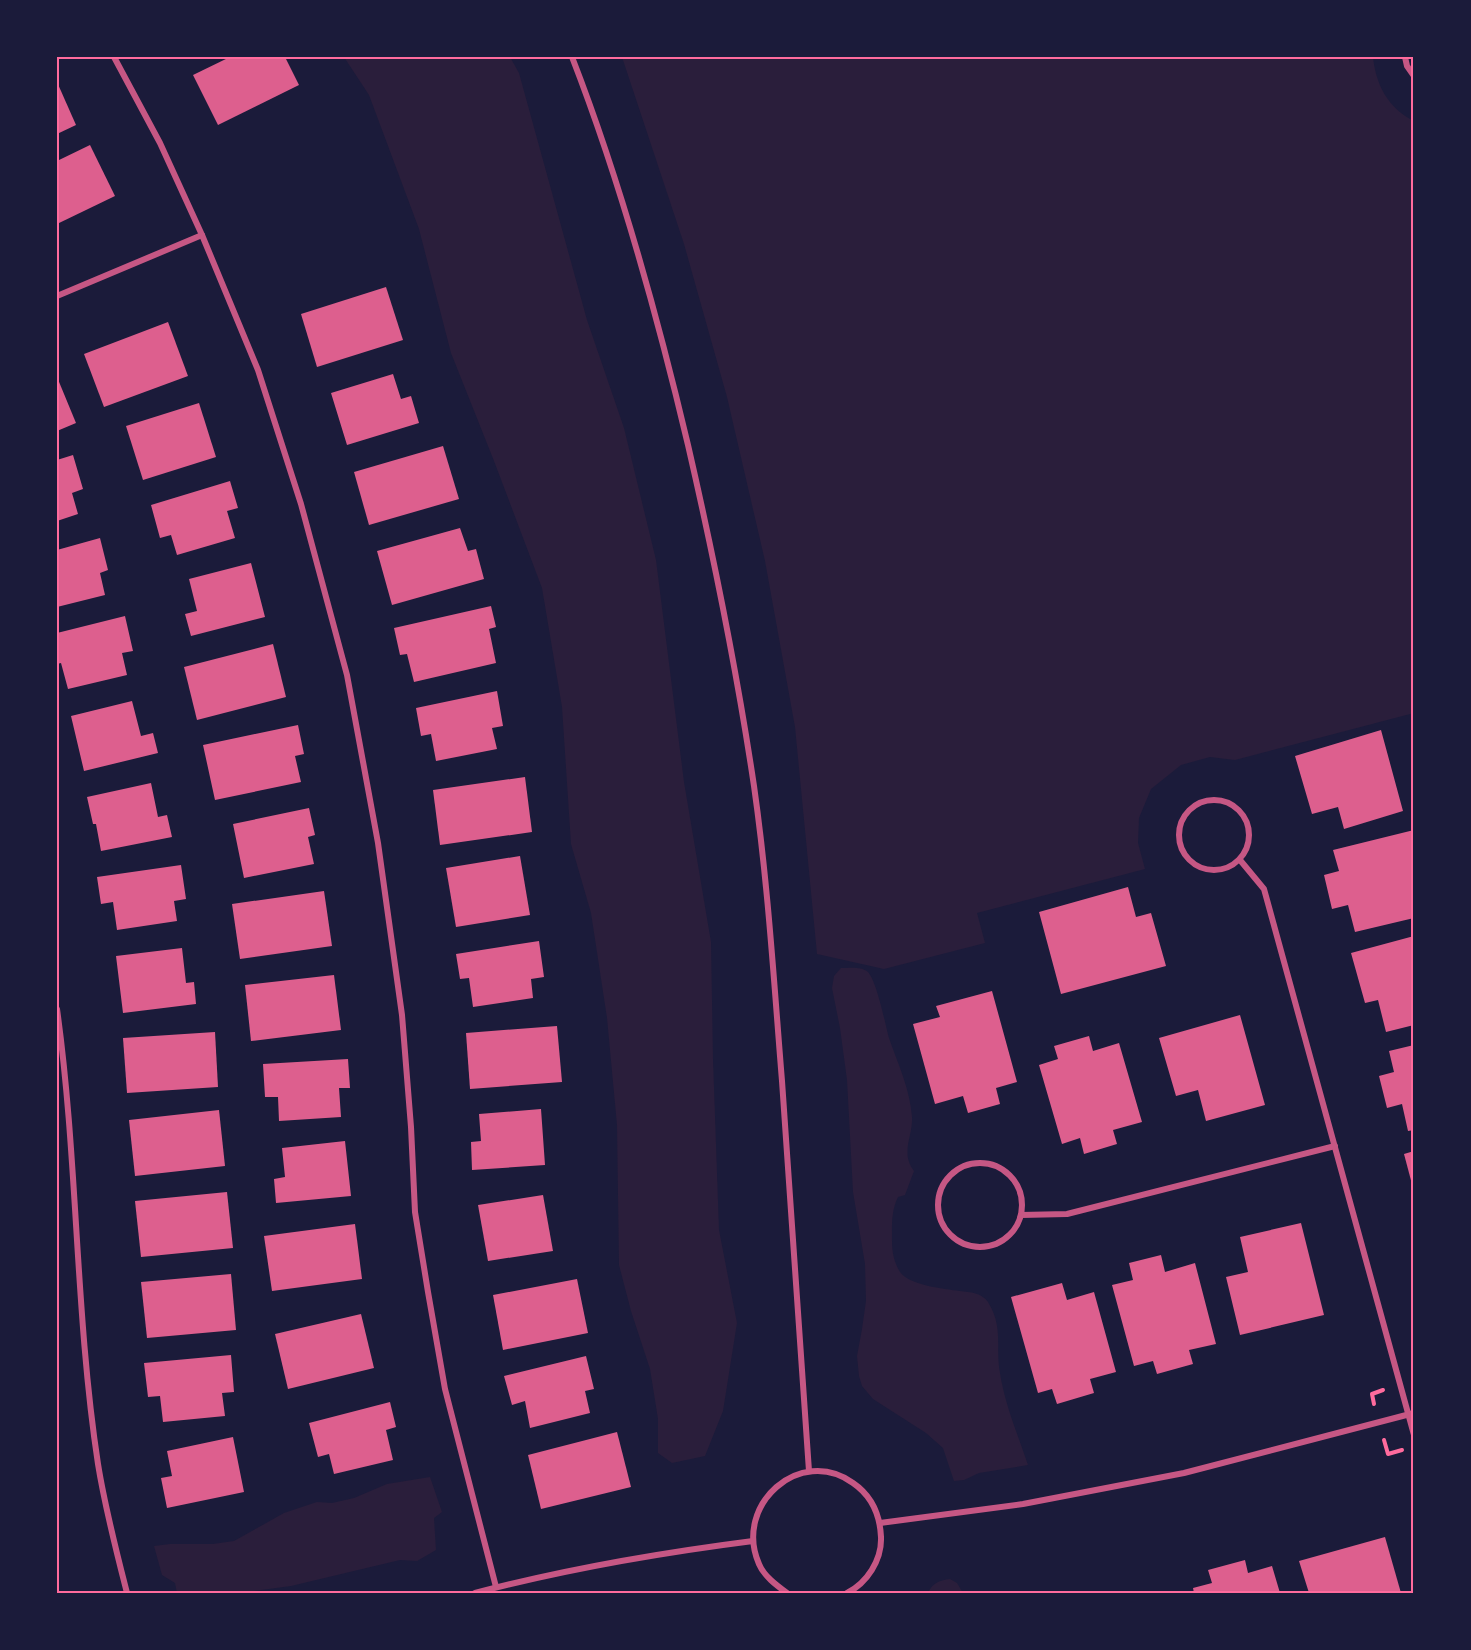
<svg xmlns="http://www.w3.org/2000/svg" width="1471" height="1650" font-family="'DM Sans',sans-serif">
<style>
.green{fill:#2a1e3b}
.building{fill:#dd5f8e}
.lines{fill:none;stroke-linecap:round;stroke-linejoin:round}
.path{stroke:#ff6b9d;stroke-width:4}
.minor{stroke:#c65784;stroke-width:6}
.neatline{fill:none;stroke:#ff6b9d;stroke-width:2}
</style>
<rect width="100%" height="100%" fill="#1b1b3a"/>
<!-- green -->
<g class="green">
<path d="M344,57H510L519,73L587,320L624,428L656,560L684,782L711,942L713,1059L719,1230L737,1323L723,1411L705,1456L672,1463L658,1453V1419L650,1369L631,1311L619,1265L617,1125L607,1018L591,913L571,844L562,707L542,588L494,461L451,353L419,229L369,95Z"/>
<path d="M622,57H1373C1376,85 1388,108 1414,121V713L1235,760L1210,757L1181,765L1151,789L1139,818L1138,843L1145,869L977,913L985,943L884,969L817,954L795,727L765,561L727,397L684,244Z"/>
<path d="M841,968C849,968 861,966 868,972C877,982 885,1023 889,1038C898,1064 910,1089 912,1117C913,1137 900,1152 914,1171L905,1195L898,1197C891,1211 892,1226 892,1241C892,1252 894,1262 900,1272C909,1285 944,1289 960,1291C970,1292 982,1293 988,1302C1004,1328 995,1347 1000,1373C1005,1405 1018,1435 1028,1465L979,1473L964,1480L954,1481L943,1448L926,1433L873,1399L862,1386L859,1376L857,1356L862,1329L866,1301L865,1264L853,1192L847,1080L840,1028L832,988L834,976Z"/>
<path d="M430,1477L442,1512L434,1518L436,1550L417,1561L400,1560L291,1586L240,1593H177L175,1583L162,1575L154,1546L170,1544H213L234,1541L284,1513L317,1502L332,1503L354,1498L387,1484Z"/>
<path d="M950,1579L957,1583L963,1593H928C932,1583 940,1580 950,1579Z"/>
</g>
<!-- building -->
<g class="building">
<path d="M230,57H285L299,85L218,125L193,75Z"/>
<path d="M57,82L76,125L57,134Z"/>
<path d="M90,145L115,196L57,224V161Z"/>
<path d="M386,287L403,340L317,367L301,314Z"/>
<path d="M168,322L188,376L104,407L84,354Z"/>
<path d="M393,374L401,399L411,396L419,423L347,445L331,393Z"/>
<path d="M57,377L76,423L57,431Z"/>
<path d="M199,403L216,457L143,480L126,426Z"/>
<path d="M443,446L459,499L369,525L354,472Z"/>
<path d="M73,455L83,489L72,493L78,514L57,521V460Z"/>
<path d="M230,481L238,508L227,511L235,538L177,555L171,535L160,538L151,505Z"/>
<path d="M460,528L468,551L476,549L484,579L392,605L377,551Z"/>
<path d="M100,538L108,570L100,573L105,595L57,607V550Z"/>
<path d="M251,563L265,617L191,636L185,614L197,611L189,579Z"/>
<path d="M491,606L496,627L489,629L496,663L414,682L407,654L400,655L394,628Z"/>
<path d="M125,616L133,651L122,653L127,675L68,689L61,663L57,664V633Z"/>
<path d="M273,644L286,697L197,720L184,667Z"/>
<path d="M497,691L503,726L492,728L497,749L436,761L431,734L421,736L416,708Z"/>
<path d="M132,701L141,736L153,733L158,753L84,771L71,716Z"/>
<path d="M298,725L304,754L295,756L301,782L215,800L203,745Z"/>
<path d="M1381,730L1403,811L1344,829L1338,807L1312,814L1295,756Z"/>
<path d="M525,777L532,832L440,845L433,790Z"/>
<path d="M151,783L158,817L167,815L172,837L101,851L96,824H93L87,797Z"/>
<path d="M309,808L315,835L308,837L314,864L244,878L233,824Z"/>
<path d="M1414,830V918L1355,932L1348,905L1332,909L1324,875L1339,871L1333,850Z"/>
<path d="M520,856L530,915L456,927L446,868Z"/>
<path d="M181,865L186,899L174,901L177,921L117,930L113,902L101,904L97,877Z"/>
<path d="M1128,887L1136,917L1151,913L1166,966L1061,994L1039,912Z"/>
<path d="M324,891L332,946L240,959L232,904Z"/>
<path d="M1414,936V1025L1386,1032L1378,1000L1365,1003L1351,953Z"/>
<path d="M539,941L544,977L531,979L533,998L473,1007L469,978L460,979L456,954Z"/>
<path d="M182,948L186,983L194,982L196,1004L123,1013L116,956Z"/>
<path d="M334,975L341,1030L251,1041L245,985Z"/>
<path d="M992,991L1017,1082L996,1088L1000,1104L968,1113L963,1096L935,1104L913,1024L940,1017L936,1006Z"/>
<path d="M1240,1015L1265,1105L1206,1121L1198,1090L1176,1096L1159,1038Z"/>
<path d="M557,1026L562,1082L470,1089L466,1033Z"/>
<path d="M215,1032L218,1087L127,1093L123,1038Z"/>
<path d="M1089,1036L1093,1051L1119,1043L1142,1122L1113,1130L1117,1144L1084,1154L1080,1138L1062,1144L1039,1065L1058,1059L1054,1046Z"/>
<path d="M1414,1045V1130L1408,1131L1402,1104L1387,1108L1379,1076L1394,1072L1389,1051Z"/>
<path d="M348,1059L350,1088H339L341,1117L279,1121L278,1097H265L263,1064Z"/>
<path d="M541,1109L545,1165L472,1170L471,1142L481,1141L479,1114Z"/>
<path d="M219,1110L225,1166L135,1176L129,1120Z"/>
<path d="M345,1141L351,1196L276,1203L274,1179L285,1177L282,1148Z"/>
<path d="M1414,1151V1188H1413L1404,1154Z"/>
<path d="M227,1192L233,1248L141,1257L135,1201Z"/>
<path d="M543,1195L553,1251L488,1261L478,1205Z"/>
<path d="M1301,1223L1324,1315L1240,1335L1226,1277L1248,1272L1240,1237Z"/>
<path d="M355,1224L362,1279L272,1291L264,1236Z"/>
<path d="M1161,1255L1165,1272L1195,1263L1216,1344L1189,1350L1193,1364L1157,1374L1153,1361L1134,1366L1112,1285L1133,1280L1129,1263Z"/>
<path d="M231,1274L236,1330L147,1338L141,1282Z"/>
<path d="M577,1279L588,1333L503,1350L493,1295Z"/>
<path d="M1062,1283L1067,1300L1094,1292L1116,1372L1090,1379L1094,1393L1057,1404L1052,1389L1038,1393L1011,1297Z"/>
<path d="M361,1314L374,1368L288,1389L275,1334Z"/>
<path d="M231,1355L234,1392L222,1393L225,1416L163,1422L160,1396L148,1397L144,1363Z"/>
<path d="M586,1356L594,1389L585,1391L590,1413L530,1428L525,1401L512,1405L504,1376Z"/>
<path d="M390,1402L396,1427L386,1430L393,1460L334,1474L329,1454L318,1457L309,1423Z"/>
<path d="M617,1432L631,1487L541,1509L528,1455Z"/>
<path d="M233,1437L244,1492L167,1508L161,1478L172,1476L167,1451Z"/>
<path d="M1385,1537L1401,1593H1309L1299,1561Z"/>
<path d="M1245,1560L1248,1573L1272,1566L1280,1593H1194L1193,1588L1212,1583L1208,1570Z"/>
</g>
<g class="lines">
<!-- path -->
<g class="path">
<path d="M1374,1404L1372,1394L1383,1390"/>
<path d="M1384,1440L1388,1454L1402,1450"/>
</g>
<!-- minor -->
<g class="minor">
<path d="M114,57L160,143L202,235L258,370L301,504L347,675L378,843L402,1015L411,1127L415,1212L428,1292L445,1389L496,1587"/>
<path d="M572,57C621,183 657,314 688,445C714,558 737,672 754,786C768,884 774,983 782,1081C792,1211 801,1341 809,1471"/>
<path d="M1405,57L1407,66L1414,76"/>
<path d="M57,296L202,235"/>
<circle cx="1214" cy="835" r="35"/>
<path d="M1240,860L1264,889L1414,1435"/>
<path d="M57,1009C78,1160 75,1313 98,1464C105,1508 116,1550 127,1593"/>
<circle cx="980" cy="1205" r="42"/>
<path d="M1021,1215L1067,1214L1335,1146"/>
<path d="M880,1523L1023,1504L1184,1473L1414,1413"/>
<path d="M475,1593C566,1569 659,1553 753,1541"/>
<path d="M787,1593C776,1585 764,1576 759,1564C733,1505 800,1445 853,1483C872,1496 880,1515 881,1537C882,1560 867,1583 847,1593"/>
</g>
</g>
<!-- border -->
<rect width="1471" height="1650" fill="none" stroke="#1b1b3a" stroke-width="117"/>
<rect x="58" y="58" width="1354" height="1534" class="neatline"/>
</svg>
